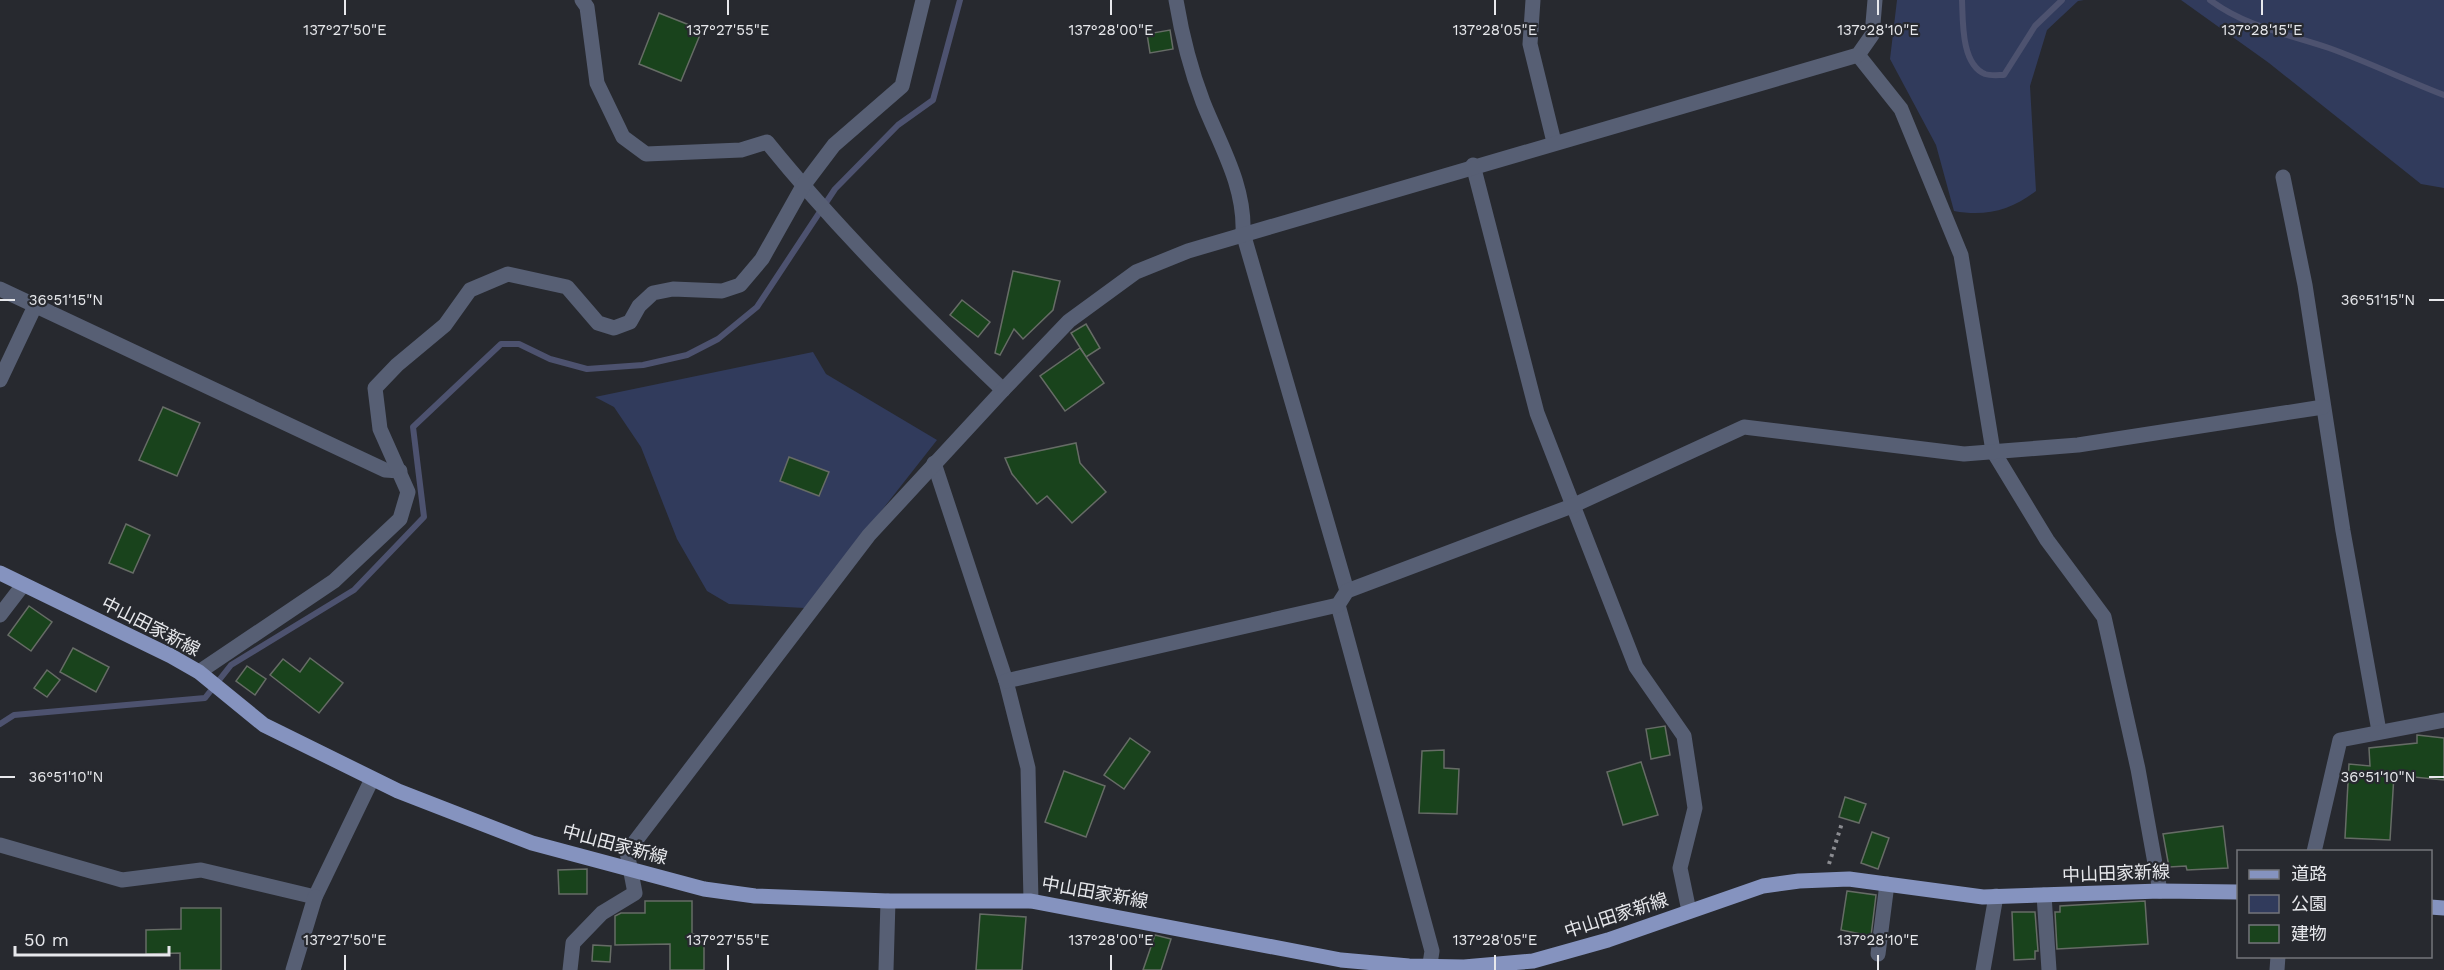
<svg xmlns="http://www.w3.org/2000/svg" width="2444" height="970" font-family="'Work Sans','Noto Sans JP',sans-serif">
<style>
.green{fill:#313b5c}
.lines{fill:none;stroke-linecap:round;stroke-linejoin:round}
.stream{stroke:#4d526f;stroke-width:6}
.building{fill:#19431c;stroke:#666c66;stroke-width:1.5}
.path{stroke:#8b8c91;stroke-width:4;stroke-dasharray:3 4.5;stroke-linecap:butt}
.minor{stroke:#575f74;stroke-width:15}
.major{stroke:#8593bf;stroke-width:15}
.ticks{fill:none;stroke:#e7e8ec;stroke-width:2}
.labels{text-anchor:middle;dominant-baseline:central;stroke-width:4.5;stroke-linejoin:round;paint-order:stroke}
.street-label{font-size:18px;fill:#e7e8ec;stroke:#27292f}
.ticks-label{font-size:15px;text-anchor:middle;fill:#e7e8ec;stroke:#27292f;stroke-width:4.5;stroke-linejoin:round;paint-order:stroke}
</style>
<rect width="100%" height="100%" fill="#27292f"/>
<!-- green -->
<g class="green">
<path d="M1897,0H2084L2078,1L2047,30L2030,86L2036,191C2011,210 1986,217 1954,211L1936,145L1890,59Z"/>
<path d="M2181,0H2444V188L2421,184L2269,63Z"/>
<path d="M813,352L826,374L937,440L805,608L729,604L707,591L677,539L641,447L614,407L595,397Z"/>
</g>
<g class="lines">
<!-- stream -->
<g class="stream">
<path d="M1962,0C1963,21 1961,64 1985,74C1991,76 1998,75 2004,75L2035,26L2062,0"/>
<path d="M2210,0C2246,27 2288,34 2329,48C2368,62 2405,80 2444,95"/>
<path d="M0,724L14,715L205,698L231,665L354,590L424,517L413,427L501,344H519L550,359L587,369L643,365L687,355L718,339L757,307L835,189L898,125L933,100L960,0"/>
</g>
</g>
<!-- building -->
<g class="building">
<path d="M659,13L702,30L681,81L639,64Z"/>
<path d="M1170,30L1173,49L1150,53L1147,34Z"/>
<path d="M1013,271L1060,281L1053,310L1023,339L1014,329L1000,355L995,353Z"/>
<path d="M962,300L990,322L978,337L950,315Z"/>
<path d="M1086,324L1100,348L1086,357L1071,333Z"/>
<path d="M1080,348L1104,383L1065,411L1040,376Z"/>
<path d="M163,407L200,423L177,476L139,460Z"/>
<path d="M1076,443L1080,463L1106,492L1072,523L1047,496L1037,504L1012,474L1005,458Z"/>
<path d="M789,457L829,472L819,496L780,481Z"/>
<path d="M126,524L150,535L133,573L109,563Z"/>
<path d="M29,606L52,622L31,651L8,635Z"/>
<path d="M73,648L109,667L96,692L60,672Z"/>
<path d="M310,658L343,683L319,713L270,675L283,659L300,672Z"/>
<path d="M247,666L266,679L255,695L236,681Z"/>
<path d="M47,670L60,680L47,697L34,688Z"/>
<path d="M1665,726L1670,755L1651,759L1646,729Z"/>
<path d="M2417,735L2444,738V780L2394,775L2390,840L2345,838L2349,764L2370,766L2369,748L2417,743Z"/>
<path d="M1130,738L1150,752L1124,789L1104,775Z"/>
<path d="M1444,750V768L1459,769L1457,814L1419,813L1422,751Z"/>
<path d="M1641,762L1658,815L1623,825L1607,772Z"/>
<path d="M1064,771L1105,786L1086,837L1045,822Z"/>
<path d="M1845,797L1866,804L1859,823L1839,817Z"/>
<path d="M2223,826L2228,868L2187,870L2186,866L2169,867L2163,834Z"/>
<path d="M1872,832L1889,838L1878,869L1861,863Z"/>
<path d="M587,869V894H559L558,870Z"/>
<path d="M1847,891L1876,895L1871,936L1841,930Z"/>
<path d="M645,901H692V934H704V970H670V944L615,945V916L621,913H645Z"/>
<path d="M2145,901L2148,944L2057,949L2055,912H2060V906Z"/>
<path d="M181,908H221V970H180V953L146,954V930L181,929Z"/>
<path d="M2012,912H2035L2038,951H2035V959L2014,960Z"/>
<path d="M980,914L1026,917L1022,970H976Z"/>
<path d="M1155,935L1171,939L1161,970H1143Z"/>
<path d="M593,945L611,946L610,962L592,961Z"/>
</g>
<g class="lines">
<!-- path -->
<path class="path" d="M1829,864L1842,823"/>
<!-- minor -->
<g class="minor">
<path d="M582,0L587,7L597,83L623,137L646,154L741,150L767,142C839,231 920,311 1003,390"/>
<path d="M1176,0C1182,36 1190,68 1203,102C1220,145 1245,185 1243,233L1347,591"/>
<path d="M1533,0L1530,44L1554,142"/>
<path d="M1858,55L1901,109L1961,255L1993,451L2047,540L2104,617L2138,769L2160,891"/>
<path d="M1473,165L1537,413L1636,667L1684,736L1695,808L1680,868L1689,911"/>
<path d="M2283,177L2305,285L2343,531L2379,731"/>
<path d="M0,289L385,470L400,471"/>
<path d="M0,380L35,306"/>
<path d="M934,463L1006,681L1028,768L1031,901"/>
<path d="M1338,605L1432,951L1429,970"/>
<path d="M0,615L23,585"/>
<path d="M199,672L334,581L400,519L408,492L380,429L375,388L397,365L445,325L470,290L508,274L567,287L598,323L614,328L630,322L639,306L653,293L673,289L722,291L740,285L762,259L803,186L834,145L902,86L923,0"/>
<path d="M1006,681L1338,605L1347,591L1572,506L1744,427L1964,454L2078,445L2323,407"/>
<path d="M0,845L122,880L201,870L315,897L372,779"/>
<path d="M2314,852L2340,740L2444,720"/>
<path d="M2044,895L2049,970"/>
<path d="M1878,954L1887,884"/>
<path d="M293,970L315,897"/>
<path d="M570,970L573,943L602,913L635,893L627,852L869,535L1003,390L1069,321L1136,272L1188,251L1858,55L1872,35L1875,0"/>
<path d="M886,970L888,901"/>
<path d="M1983,970L1996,896"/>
<path d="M2277,970L2278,956"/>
</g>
<!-- major -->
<g class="major">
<path d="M0,573L171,656L199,672L264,725L398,791L532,843L704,889L755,896L888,901H1031L1341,960L1409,966L1464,967L1533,961L1608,940L1763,886L1799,881L1849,879L1983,897L2160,891L2238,892"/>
<path d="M2430,907L2444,908"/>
</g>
</g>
<!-- ticks -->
<path class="ticks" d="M345,0V15M728,0V15M1111,0V15M1495,0V15M1878,0V15M2262,0V15M0,300H15M2429,300H2444M0,777H15M2429,777H2444M345,955V970M728,955V970M1111,955V970M1495,955V970M1878,955V970"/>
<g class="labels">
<!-- street labels -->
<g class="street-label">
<text transform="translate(151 626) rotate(27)">中山田家新線</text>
<text transform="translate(615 844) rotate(15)">中山田家新線</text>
<text transform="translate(2116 873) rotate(-2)">中山田家新線</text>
<text transform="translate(1095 892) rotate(10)">中山田家新線</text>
<text transform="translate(1616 915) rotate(-18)">中山田家新線</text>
</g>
</g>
<g class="ticks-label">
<text x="345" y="35">137°27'50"E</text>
<text x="728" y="35">137°27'55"E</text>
<text x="1111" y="35">137°28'00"E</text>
<text x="1495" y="35">137°28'05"E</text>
<text x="1878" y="35">137°28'10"E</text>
<text x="2262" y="35">137°28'15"E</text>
<text x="66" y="305">36°51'15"N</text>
<text x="2378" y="305">36°51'15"N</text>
<text x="66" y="782">36°51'10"N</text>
<text x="2378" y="782">36°51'10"N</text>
<text x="345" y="945">137°27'50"E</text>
<text x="728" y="945">137°27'55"E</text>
<text x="1111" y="945">137°28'00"E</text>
<text x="1495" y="945">137°28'05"E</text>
<text x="1878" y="945">137°28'10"E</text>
</g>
<!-- legend -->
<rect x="2237" y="850" width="195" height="108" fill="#27292f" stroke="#74757b" stroke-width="1.5"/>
<rect x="2249" y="870" width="30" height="9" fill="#8593bf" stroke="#74757b" stroke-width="1.5"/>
<text x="2291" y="880" font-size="18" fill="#e7e8ec">道路</text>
<rect x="2249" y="895" width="30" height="18" fill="#313b5c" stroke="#74757b" stroke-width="1.5"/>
<text x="2291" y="910" font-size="18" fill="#e7e8ec">公園</text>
<rect x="2249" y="925" width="30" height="18" fill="#19431c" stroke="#74757b" stroke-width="1.5"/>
<text x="2291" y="940" font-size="18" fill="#e7e8ec">建物</text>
<!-- scale -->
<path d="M15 946v9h154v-9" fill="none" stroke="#e7e8ec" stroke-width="3"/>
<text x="24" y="946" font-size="18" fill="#e7e8ec" stroke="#27292f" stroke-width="4.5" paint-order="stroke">50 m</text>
</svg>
